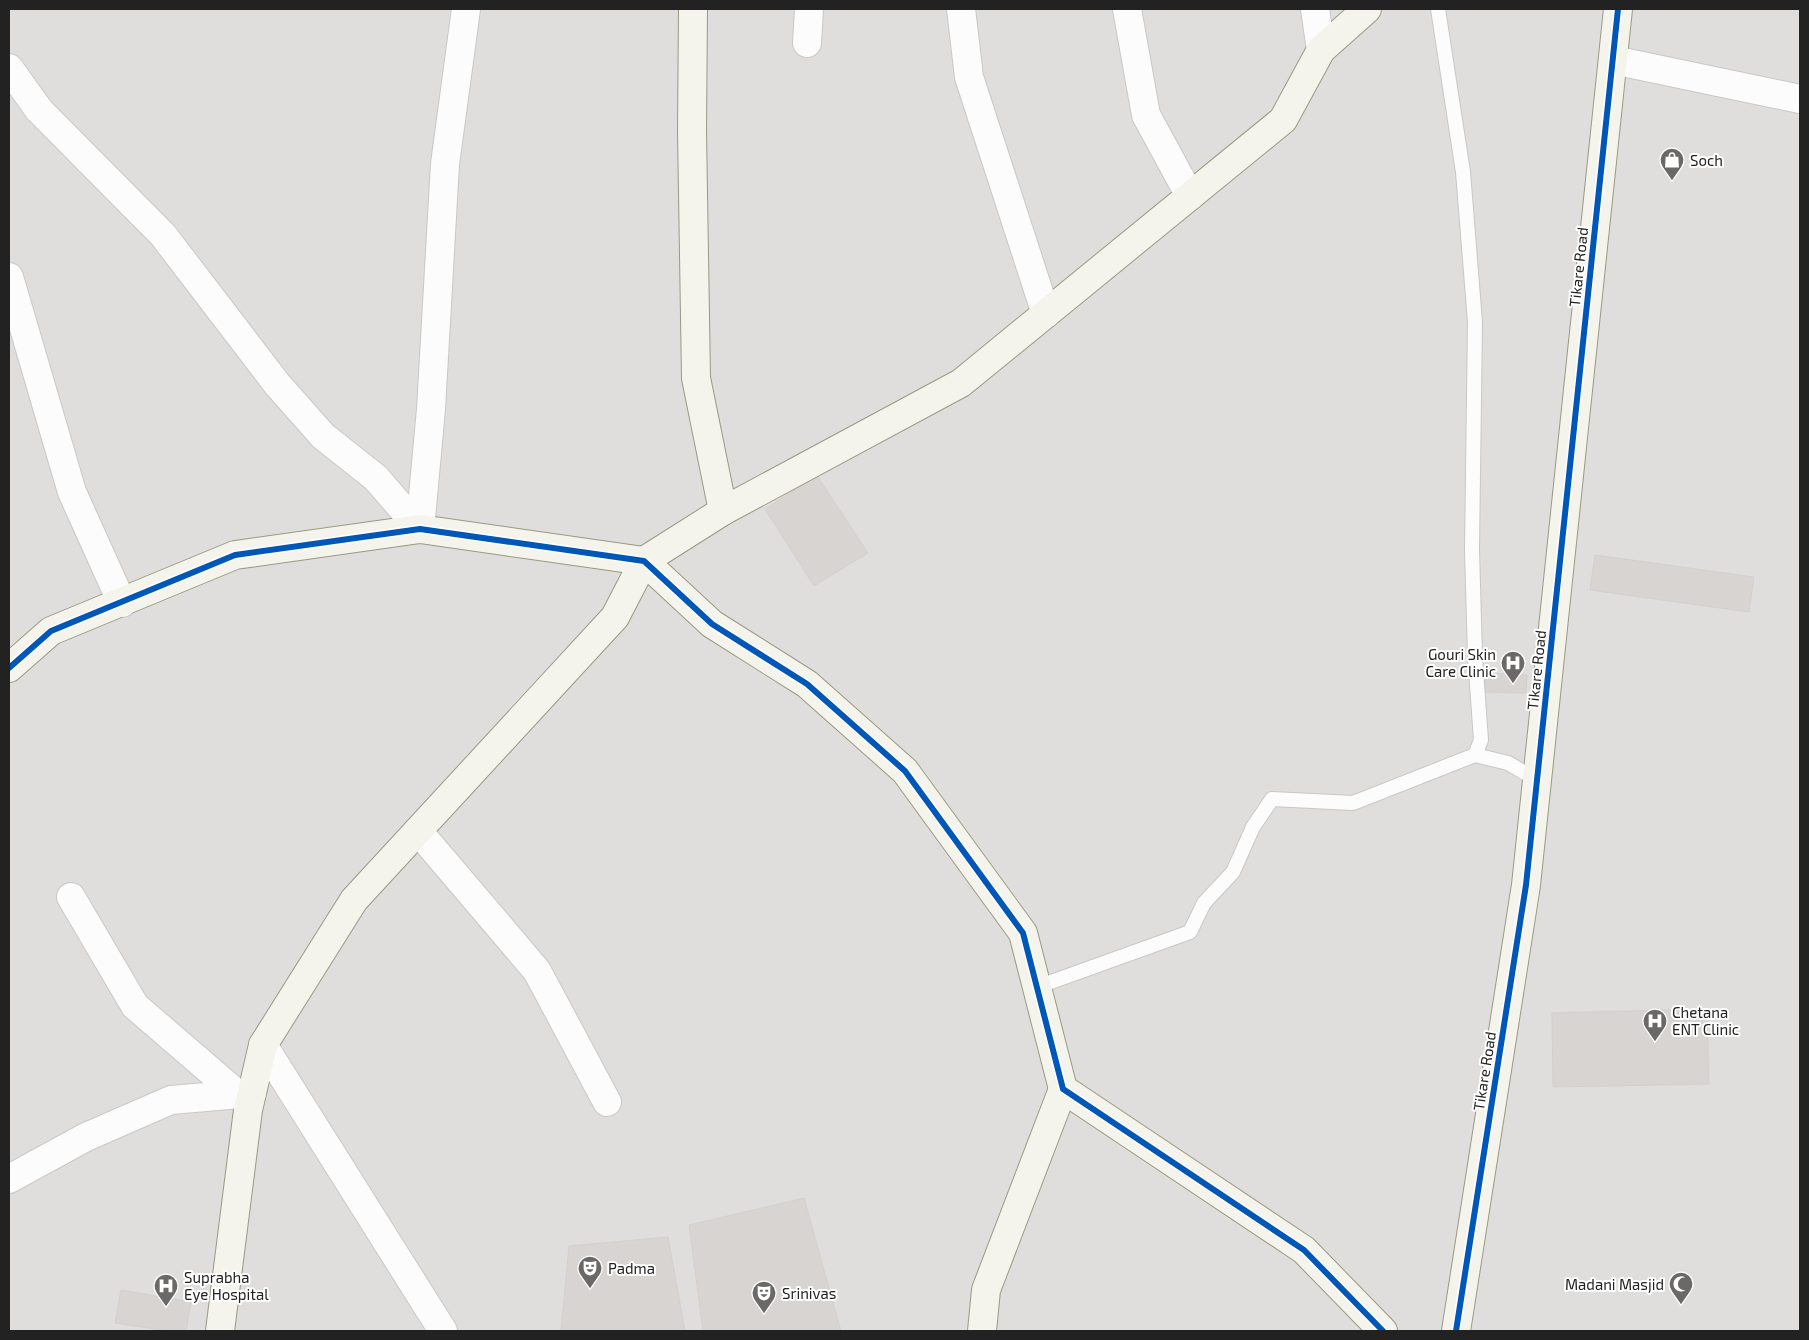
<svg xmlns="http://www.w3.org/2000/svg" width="1809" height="1340" font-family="'Exo 2',sans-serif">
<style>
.residential{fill:#dfdedc}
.building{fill:#d7d4d2;stroke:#d3d0cc}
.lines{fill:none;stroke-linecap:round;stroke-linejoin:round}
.lane-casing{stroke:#c9c8c7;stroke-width:16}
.street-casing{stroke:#c9c8c7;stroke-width:30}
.secondary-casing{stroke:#999a82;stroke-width:30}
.lane{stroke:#fdfcfc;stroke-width:14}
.street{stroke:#fdfcfc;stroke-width:28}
.secondary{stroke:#f4f4ed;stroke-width:28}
.cycleway-casing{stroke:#fff;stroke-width:9}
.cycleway{stroke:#0057b8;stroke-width:6}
.labels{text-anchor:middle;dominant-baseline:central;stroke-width:4;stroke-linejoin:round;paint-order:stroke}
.poi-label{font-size:15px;fill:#222;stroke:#fff;text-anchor:start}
.street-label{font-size:15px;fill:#222;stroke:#fff}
</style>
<rect width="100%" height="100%" fill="#f0eeeb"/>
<!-- residential -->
<rect class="residential" x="9" y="9" width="1791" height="1322"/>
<!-- building -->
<g class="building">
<path d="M817,476L868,553L814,586L765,509Z"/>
<path d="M1595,555L1754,577L1749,612L1590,590Z"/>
<path d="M1486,673L1527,675L1526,693L1485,692Z"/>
<path d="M1707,1009L1709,1084L1553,1087L1552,1013Z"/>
<path d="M804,1198L841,1331H703L689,1225Z"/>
<path d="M668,1237L685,1331H561L569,1246Z"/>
<path d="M121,1290L191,1302L186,1331H167L115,1323Z"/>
</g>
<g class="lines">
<defs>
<g id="lane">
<path d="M1475,755L1508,763L1537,780"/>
<path d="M1037,987L1190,932L1204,903L1233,872L1253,827L1272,799L1353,803L1475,755L1481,740L1475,657L1472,550L1475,322L1463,172L1438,9"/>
</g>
<g id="street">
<path d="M961,9L969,77L1046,314"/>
<path d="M1127,9L1146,115L1190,196"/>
<path d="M1315,9L1321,50"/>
<path d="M807,43L809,9"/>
<path d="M1613,60L1800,99"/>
<path d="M9,68L39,110L163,235L277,384L323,436L376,478L420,529"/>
<path d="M9,277L72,492L122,603"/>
<path d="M420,529L431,409L445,164L466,9"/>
<path d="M418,831L537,971L607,1102"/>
<path d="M71,897L135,1006L235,1092"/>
<path d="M263,1045L443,1331"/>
<path d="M9,1179L86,1137L171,1100L252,1093"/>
</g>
<g id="secondary">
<path d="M693,9L692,131L696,378L723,511"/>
<path d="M9,668L51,631L235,555L420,529L644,561L712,624L807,684L905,771L1023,933L1063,1089L1304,1250L1383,1331"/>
<path d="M220,1331L248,1110L263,1045L354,900L615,617L644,561L723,511L961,383L1283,120L1321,50L1367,9"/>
<path d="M982,1331L986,1290L1063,1089"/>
<path d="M1456,1331L1526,885L1618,9"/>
</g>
</defs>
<!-- lane casing -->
<use href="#lane" class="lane-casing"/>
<!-- street casing -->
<use href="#street" class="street-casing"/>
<!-- secondary casing -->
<use href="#secondary" class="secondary-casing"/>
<!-- lane -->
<use href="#lane" class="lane"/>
<!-- street -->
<use href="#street" class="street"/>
<!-- secondary -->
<use href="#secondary" class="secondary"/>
<defs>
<g id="cycleway">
<path d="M9,668L51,631L235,555L420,529L644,561L712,624L807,684L905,771L1023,933L1063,1089L1304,1250L1383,1331"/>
<path d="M1456,1331L1526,885L1618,9"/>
</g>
</defs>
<!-- cycleway casing -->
<use href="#cycleway" class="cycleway-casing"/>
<!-- cycleway -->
<use href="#cycleway" class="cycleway"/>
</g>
<!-- icons -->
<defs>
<symbol id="shop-pin" viewBox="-11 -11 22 30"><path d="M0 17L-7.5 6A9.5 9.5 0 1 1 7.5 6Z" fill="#6a6968" stroke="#fff"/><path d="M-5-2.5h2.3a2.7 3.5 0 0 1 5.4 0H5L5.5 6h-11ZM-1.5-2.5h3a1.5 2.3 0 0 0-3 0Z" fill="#fff"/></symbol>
<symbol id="hospital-pin" viewBox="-11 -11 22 30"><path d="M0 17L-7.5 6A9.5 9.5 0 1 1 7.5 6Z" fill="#6a6968" stroke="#fff"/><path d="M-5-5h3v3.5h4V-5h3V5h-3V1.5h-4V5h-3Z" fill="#fff"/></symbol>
<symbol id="theatre-pin" viewBox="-11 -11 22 30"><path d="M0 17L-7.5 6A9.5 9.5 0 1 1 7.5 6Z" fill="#6a6968" stroke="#fff"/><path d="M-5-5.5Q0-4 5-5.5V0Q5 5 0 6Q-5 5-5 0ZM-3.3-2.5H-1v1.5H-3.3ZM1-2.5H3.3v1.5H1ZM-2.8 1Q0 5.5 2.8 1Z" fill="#fff"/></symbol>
<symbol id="mosque-pin" viewBox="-11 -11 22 30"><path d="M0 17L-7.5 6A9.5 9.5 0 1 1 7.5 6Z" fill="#6a6968" stroke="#fff"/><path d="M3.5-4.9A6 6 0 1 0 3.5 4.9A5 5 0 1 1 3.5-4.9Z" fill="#fff"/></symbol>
</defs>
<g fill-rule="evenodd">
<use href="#shop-pin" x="1658" y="146" width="28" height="38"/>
<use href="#hospital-pin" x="1499" y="649" width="28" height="38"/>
<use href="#hospital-pin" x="1641" y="1007" width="28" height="38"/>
<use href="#theatre-pin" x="576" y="1254" width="28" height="38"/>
<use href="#mosque-pin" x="1667" y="1270" width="28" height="38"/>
<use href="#hospital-pin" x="152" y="1272" width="28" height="38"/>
<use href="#theatre-pin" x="750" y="1279" width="28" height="38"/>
</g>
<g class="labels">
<!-- poi labels -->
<g class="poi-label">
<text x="1690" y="160">Soch</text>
<text x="1496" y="654" text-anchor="end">Gouri Skin<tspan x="1496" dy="17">Care Clinic</tspan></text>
<text x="1672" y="1012">Chetana<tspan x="1672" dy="17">ENT Clinic</tspan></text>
<text x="608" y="1268">Padma</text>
<text x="184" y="1277">Suprabha<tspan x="184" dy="17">Eye Hospital</tspan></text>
<text x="1664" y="1284" text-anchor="end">Madani Masjid</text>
<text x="782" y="1293">Srinivas</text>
</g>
<!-- street labels -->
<g class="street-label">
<text transform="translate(1578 267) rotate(-84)">Tikare Road</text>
<text transform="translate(1536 670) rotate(-84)">Tikare Road</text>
<text transform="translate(1484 1071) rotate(-81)">Tikare Road</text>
</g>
</g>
<!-- border -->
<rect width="1809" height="1340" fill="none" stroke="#222222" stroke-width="20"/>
</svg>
